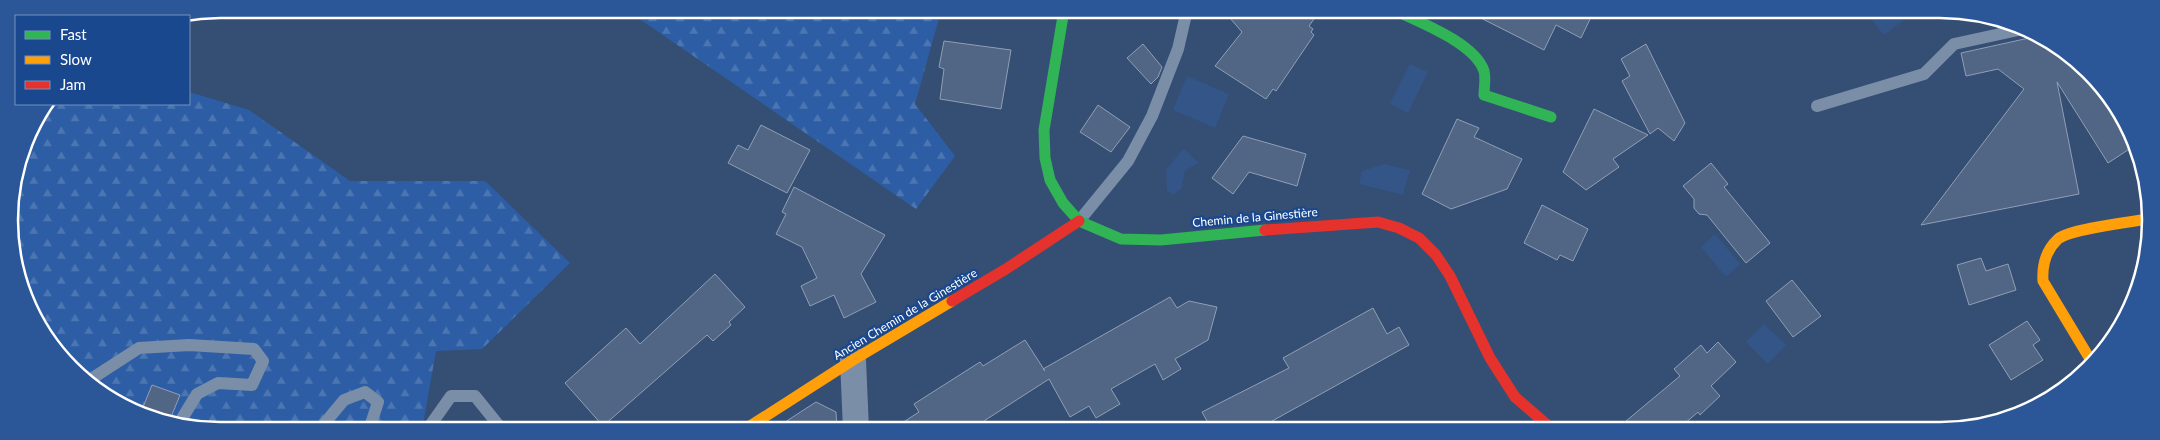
<svg xmlns="http://www.w3.org/2000/svg" width="2160" height="440" font-family="Lato,sans-serif">
<style>
.forest{fill:url(#forest-firs)}
.water{fill:#345588}
.building{fill:#516584;stroke:#909fb5}
.lines{fill:none;stroke-linecap:round;stroke-linejoin:round}
.lane{stroke:#7b8ea7;stroke-width:12}
.street{stroke:#7b8ea7;stroke-width:26}
.fast{stroke:#30b455;stroke-width:11}
.slow{stroke:#ff9f0a;stroke-width:11}
.jam{stroke:#e5322d;stroke-width:11}
.labels{text-anchor:middle;dominant-baseline:central;stroke-width:4.5;stroke-linejoin:round;paint-order:stroke}
.street-label{font-size:12px;fill:#fff;stroke:#19488f}
.rim{fill:none;stroke:#fff;stroke-width:2.5}
</style>
<defs>
<pattern id="forest-firs" width="22" height="20" patternUnits="userSpaceOnUse" patternTransform="scale(1.25)"><rect width="22" height="20" fill="#2d5ea5"/><path d="M5 1l3.5 6h-7zM16 11l3.5 6h-7z" fill="#4c76b2"/></pattern>
</defs>
<rect width="100%" height="100%" fill="#344e74"/>
<!-- forest -->
<g class="forest">
<path d="M625,9L965,10L941,11L915,104L955,156L916,209Z"/>
<path d="M189,92L249,110L350,181H485L570,263L482,349L436,351L422,430L193,429L115,403L61,359L20,288L9,206L25,139L48,104H189Z"/>
</g>
<!-- water -->
<g class="water">
<path d="M1864,10H1896L1904,20L1884,35Z"/>
<path d="M1410,64L1428,72L1408,113L1390,104Z"/>
<path d="M1187,76L1229,94L1215,128L1173,110Z"/>
<path d="M1182,150H1185L1199,163L1185,170L1182,188L1173,195L1167,190L1166,170Z"/>
<path d="M1384,164L1410,170L1403,195L1359,184L1362,171Z"/>
<path d="M1715,234L1740,264L1726,277L1701,247Z"/>
<path d="M1764,324L1786,345L1768,364L1746,342Z"/>
</g>
<!-- building -->
<g class="building">
<path d="M1223,10H1301L1314,19L1309,26L1313,29L1311,32L1314,35L1276,91L1273,89L1266,99L1215,66L1242,32Z"/>
<path d="M1465,10H1577L1591,17L1581,38L1556,25L1544,50Z"/>
<path d="M2031,32L2045,37L2107,91L2134,146L2108,163L2057,82L2079,194L1921,225L2024,89L1998,69L1966,76L1961,53L2029,38L2027,36Z"/>
<path d="M944,41L1011,50L1001,109L940,99L944,69L939,67Z"/>
<path d="M1143,44L1162,67L1158,77L1151,84L1127,58Z"/>
<path d="M1646,44L1685,123L1674,141L1658,128L1650,134L1622,81L1630,76L1621,59Z"/>
<path d="M1098,105L1130,127L1111,152L1080,132Z"/>
<path d="M1594,109L1648,135L1613,159L1619,167L1586,190L1563,172Z"/>
<path d="M1457,119L1479,128L1474,137L1522,159L1507,189L1451,209L1422,194Z"/>
<path d="M761,125L810,150L787,193L728,163L738,145L748,150Z"/>
<path d="M1243,136L1306,154L1297,186L1249,172L1233,194L1212,178Z"/>
<path d="M1711,163L1728,184L1724,187L1770,243L1746,263L1707,215L1699,214L1694,208V199L1683,186Z"/>
<path d="M794,187L885,235L861,274L876,302L844,318L834,295L810,306L801,286L817,278L802,247L776,234L786,214L782,212Z"/>
<path d="M1542,205L1588,229L1573,261L1560,255L1557,260L1524,243Z"/>
<path d="M1981,258L1986,271L2008,264L2016,290L1969,305L1957,265Z"/>
<path d="M715,274L745,307L729,322L731,325L713,341L707,335L603,426L565,383L626,328L640,344Z"/>
<path d="M1792,280L1821,316L1793,337L1766,301Z"/>
<path d="M1170,297L1177,308L1189,301L1217,307L1208,340L1175,359L1181,369L1163,380L1155,364L1111,389L1120,404L1096,418L1089,406L1070,417L1049,379L970,430H891L919,412L914,404L980,362L983,366L1025,340L1045,371L1043,369Z"/>
<path d="M1373,308L1387,334L1399,327L1409,345L1256,430H1212L1202,412L1289,368L1283,358Z"/>
<path d="M2027,321L2040,340L2033,345L2043,360L2011,380L1989,345Z"/>
<path d="M1718,342L1736,362L1711,386L1720,396L1700,415L1698,412L1676,431H1614L1680,376L1674,369L1701,345L1707,353Z"/>
<path d="M152,385L180,395L169,422L141,412Z"/>
<path d="M816,402L836,412L837,430H794L782,424Z"/>
</g>
<g class="lines">
<!-- lane -->
<g class="lane">
<path d="M1817,106L1924,74L1954,44L2023,29"/>
<path d="M1079,221L1128,161L1152,116L1178,49L1187,10"/>
<path d="M88,381L139,348L189,345L254,349L263,361L252,385L218,383L197,394L178,425"/>
<path d="M319,430L344,400L365,392L378,402L369,430"/>
<path d="M427,430L451,396H475L500,427V430"/>
</g>
<!-- street -->
<path class="street" d="M853,360L856,430"/>
<!-- fast -->
<g class="fast">
<path d="M1064,10L1044,130L1045,158L1050,180L1063,203L1079,221L1121,239L1161,240L1265,230"/>
<path d="M1394,10C1419,22 1475,43 1484,71C1486,78 1484,88 1484,95L1551,117"/>
</g>
<!-- slow -->
<g class="slow">
<path d="M2093,364L2043,281C2042,265 2045,251 2058,239C2070,229 2130,222 2148,219"/>
<path d="M744,430L853,360L952,301"/>
</g>
<!-- jam -->
<g class="jam">
<path d="M1265,230L1378,222L1399,228L1419,238L1436,255L1450,276L1490,358L1515,397L1553,430"/>
<path d="M952,301L1006,269L1079,221"/>
</g>
</g>
<g class="labels">
<!-- street labels -->
<g class="street-label">
<text transform="translate(1255 217) rotate(-5)">Chemin de la Ginestière</text>
<text transform="translate(905 314) rotate(-31)">Ancien Chemin de la Ginestière</text>
</g>
</g>
<!-- crop -->
<path d="M0 0H2160V440H0ZM220 18H1940A202 202 0 0 1 2142 220V220A202 202 0 0 1 1940 422H220A202 202 0 0 1 18 220V220A202 202 0 0 1 220 18Z" fill="#2b5798" fill-rule="evenodd"/>
<path class="rim" d="M220 18H1940A202 202 0 0 1 2142 220V220A202 202 0 0 1 1940 422H220A202 202 0 0 1 18 220V220A202 202 0 0 1 220 18Z"/>
<!-- legend -->
<rect x="15" y="15" width="175" height="90" fill="#19488f" stroke="#7591bc"/>
<rect x="25" y="31" width="25" height="8" fill="#30b455" stroke="#7591bc"/>
<text x="60" y="40" font-size="15" fill="#ffffff">Fast</text>
<rect x="25" y="56" width="25" height="8" fill="#ff9f0a" stroke="#7591bc"/>
<text x="60" y="65" font-size="15" fill="#ffffff">Slow</text>
<rect x="25" y="81" width="25" height="8" fill="#e5322d" stroke="#7591bc"/>
<text x="60" y="90" font-size="15" fill="#ffffff">Jam</text>
</svg>
